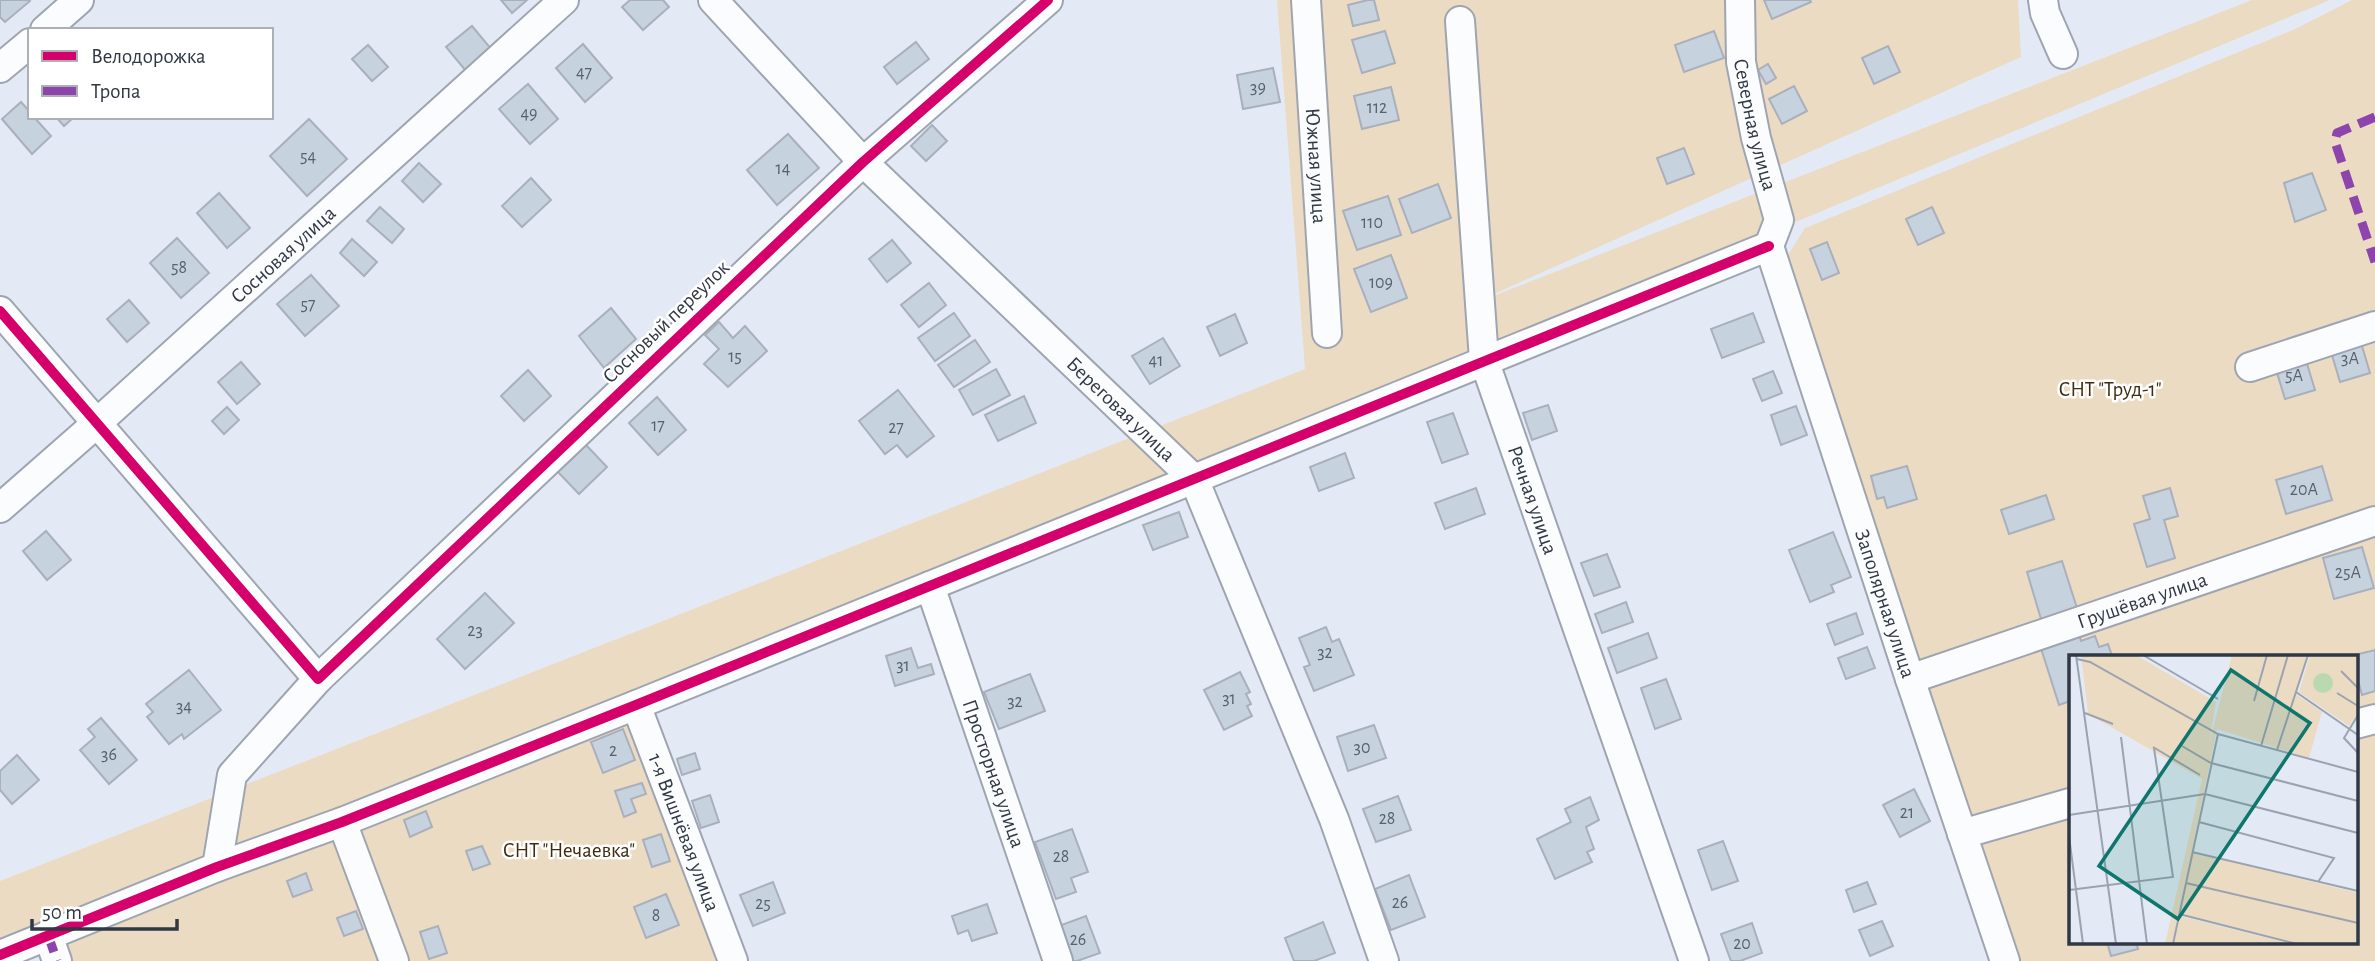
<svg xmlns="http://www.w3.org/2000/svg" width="2375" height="961" font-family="'Alegreya Sans',sans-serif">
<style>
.green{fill:#ecdbc3;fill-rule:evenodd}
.building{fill:#c7d2df;stroke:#a9b0bb;stroke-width:2}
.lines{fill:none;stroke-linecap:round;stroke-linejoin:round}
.minor-casing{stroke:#9ea5b0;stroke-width:32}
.minor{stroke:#fbfcfe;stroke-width:28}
.quiet{stroke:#8e44ad;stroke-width:9;stroke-dasharray:18 9;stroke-linecap:butt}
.cycleway-casing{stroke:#fff;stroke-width:15}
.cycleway{stroke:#d6006c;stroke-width:10}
.labels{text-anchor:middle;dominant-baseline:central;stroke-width:5;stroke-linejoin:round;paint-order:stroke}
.number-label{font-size:18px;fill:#58616d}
.street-label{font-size:21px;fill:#2f3844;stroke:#fff}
.park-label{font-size:21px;fill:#3f2c0f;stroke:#fff}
.inset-road{fill:none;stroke:#9ba3ae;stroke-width:2}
.view{fill:#0f766e;fill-opacity:0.15;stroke:#0f766e;stroke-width:3.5}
.inset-edge{fill:none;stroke:#2f3844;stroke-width:3.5}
</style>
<rect width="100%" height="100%" fill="#e3eaf5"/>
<!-- green -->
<g class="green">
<path d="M1277,0H2018L2021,57L1465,307L2252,0H2330L763,651L0,952V881L1305,369Z"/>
<path d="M2352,0H2375V961H2017L1788,255L1805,228L2293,30ZM2070,656H2356V942H2070Z"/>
<path d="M636,705L731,961H57L48,935Z"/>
</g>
<!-- building -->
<g class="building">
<path d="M0,0H29L30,1L5,22L0,17Z"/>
<path d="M501,0H527L512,13Z"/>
<path d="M630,0H663L669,7L643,30L622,7Z"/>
<path d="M1368,0H1374L1379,20L1353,26L1348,5Z"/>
<path d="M1764,0H1810L1811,2L1772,19Z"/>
<path d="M472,26L492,50L466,71L446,47Z"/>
<path d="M1385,31L1395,63L1362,73L1352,40Z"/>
<path d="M1714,31L1724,58L1684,72L1675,45Z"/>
<path d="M916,42L929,59L897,84L884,67Z"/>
<path d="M583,44L612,78L585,102L556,68Z"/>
<path d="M368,45L388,67L372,81L352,59Z"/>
<path d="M1888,46L1900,72L1874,84L1862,58Z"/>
<path d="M1768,64L1776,78L1766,84L1758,70Z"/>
<path d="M1273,68L1280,102L1243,109L1237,75Z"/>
<path d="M528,84L558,119L530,144L499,109Z"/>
<path d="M1794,86L1807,111L1782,124L1769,99Z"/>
<path d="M1391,87L1399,120L1362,129L1354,96Z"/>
<path d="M21,102L30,112V117H34L51,136L32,154L2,119Z"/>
<path d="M56,117H74L64,126Z"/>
<path d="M309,119L347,159L307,196L270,156Z"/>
<path d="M932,125L947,141L926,161L911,146Z"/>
<path d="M788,134L819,168L777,205L747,170Z"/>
<path d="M1684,148L1694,174L1667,184L1657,158Z"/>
<path d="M419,163L441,184L423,202L402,181Z"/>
<path d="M2312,173L2326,210L2295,222L2284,183Z"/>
<path d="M531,178L551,200L522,227L502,206Z"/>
<path d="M1438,184L1451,218L1412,233L1399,199Z"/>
<path d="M219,193L250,228L227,248L197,213Z"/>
<path d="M1388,196L1401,235L1357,250L1343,211Z"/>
<path d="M380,207L404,229L392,243L367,221Z"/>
<path d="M1932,207L1944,233L1918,245L1906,219Z"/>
<path d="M177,238L209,273L181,298L150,263Z"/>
<path d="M352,239L377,262L364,276L340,253Z"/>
<path d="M892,240L911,263L887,282L869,259Z"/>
<path d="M1827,242L1839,273L1822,280L1810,249Z"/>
<path d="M1391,255L1407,298L1371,312L1354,269Z"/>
<path d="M311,275L339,306L305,336L277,304Z"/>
<path d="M929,283L946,305L919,327L901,305Z"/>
<path d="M129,300L149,323L127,342L107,319Z"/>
<path d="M611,308L636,339L604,368L579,336Z"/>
<path d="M954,313L970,336L935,361L918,338Z"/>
<path d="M1753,313L1764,342L1722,358L1711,329Z"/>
<path d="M1235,314L1247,343L1220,356L1207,327Z"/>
<path d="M719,322L733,338L745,326L767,351L728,387L704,364L719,349L705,335Z"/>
<path d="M2359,336L2370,373L2340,382L2329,345Z"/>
<path d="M1163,338L1180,366L1150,384L1132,356Z"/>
<path d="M975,340L990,362L954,387L938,365Z"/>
<path d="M2304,354L2315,390L2285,399L2274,363Z"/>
<path d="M241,362L260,384L237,404L218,382Z"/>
<path d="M996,369L1010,395L973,415L959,390Z"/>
<path d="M528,370L551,396L524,421L501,396Z"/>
<path d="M1773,371L1782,393L1762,401L1753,379Z"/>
<path d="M898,390L934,436L907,457L897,445L885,454L859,421Z"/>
<path d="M1024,396L1036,423L998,441L985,415Z"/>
<path d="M657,397L686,430L658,455L629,423Z"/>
<path d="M1548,405L1557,431L1532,440L1523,413Z"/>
<path d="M1796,406L1807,435L1781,445L1771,415Z"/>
<path d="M227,407L239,420L224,434L212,421Z"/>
<path d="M1453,413L1468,454L1442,463L1427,422Z"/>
<path d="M586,445L607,467L579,494L558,472Z"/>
<path d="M1345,453L1354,478L1319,491L1310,467Z"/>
<path d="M1907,466L1917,499L1887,508L1884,497L1877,499L1871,476Z"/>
<path d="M2322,466L2332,500L2286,514L2276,480Z"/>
<path d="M1476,488L1485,514L1445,529L1435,503Z"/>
<path d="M2170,488L2178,516L2164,520L2175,558L2147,567L2134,524L2150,519L2143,496Z"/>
<path d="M2046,495L2054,519L2009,534L2001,510Z"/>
<path d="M1179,512L1188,537L1153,550L1143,525Z"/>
<path d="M46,531L71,560L47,580L23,551Z"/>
<path d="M1833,532L1851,577L1831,585L1834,592L1810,602L1789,550Z"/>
<path d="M2362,547L2374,588L2334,599L2323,558Z"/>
<path d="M1607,554L1620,587L1594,596L1581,563Z"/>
<path d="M2062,561L2077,608L2041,619L2027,572Z"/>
<path d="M485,593L514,623L465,669L437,639Z"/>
<path d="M1626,602L1633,622L1602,633L1595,614Z"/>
<path d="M1856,613L1863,634L1835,645L1827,624Z"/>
<path d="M1326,627L1332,642L1339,639L1354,675L1314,691L1304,667L1310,665L1299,638Z"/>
<path d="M2078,630L2081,641L2095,636L2099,647L2108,644L2112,656H2070V701L2059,705L2039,642Z"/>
<path d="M1648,633L1657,658L1617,673L1608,648Z"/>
<path d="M1867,647L1875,668L1846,679L1838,658Z"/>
<path d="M911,648L918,668L931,664L934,674L895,686L886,656Z"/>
<path d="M2375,650V691L2362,695L2356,673V656H2351Z"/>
<path d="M189,670L221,710L184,739L182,734L169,744L147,717L153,712L146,704Z"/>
<path d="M1240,672L1250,692L1246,694L1251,704L1247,706L1252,716L1224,730L1204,690Z"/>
<path d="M1030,674L1045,711L999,729L984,692Z"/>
<path d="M1666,679L1681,719L1655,729L1641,688Z"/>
<path d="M101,718L137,760L109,784L80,750L95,737L88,729Z"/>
<path d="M1374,725L1386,758L1348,771L1337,737Z"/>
<path d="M623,729L635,760L603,773L591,742Z"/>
<path d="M695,753L700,769L682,775L677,759Z"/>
<path d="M17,755L39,780L12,804L0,790V771Z"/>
<path d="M642,783L646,794L631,799L636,812L624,817L615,791Z"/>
<path d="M1914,789L1930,821L1900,837L1883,805Z"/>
<path d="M710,795L719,822L701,828L692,801Z"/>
<path d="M1398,796L1411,830L1376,842L1363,809Z"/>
<path d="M1590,797L1599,820L1586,827L1594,849L1587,852L1592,862L1555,879L1537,839L1571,822L1565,809Z"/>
<path d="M426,811L432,827L410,837L404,820Z"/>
<path d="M1072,829L1088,872L1071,878L1076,892L1056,899L1035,842Z"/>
<path d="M661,834L670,861L652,867L643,840Z"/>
<path d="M1723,841L1738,881L1712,890L1698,850Z"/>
<path d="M482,846L490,864L473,870L466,851Z"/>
<path d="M306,873L312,890L293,897L287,881Z"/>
<path d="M1409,875L1425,917L1391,930L1375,889Z"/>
<path d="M773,882L785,913L753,926L740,895Z"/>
<path d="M1867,882L1876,904L1854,912L1846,890Z"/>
<path d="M666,894L679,925L646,938L634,907Z"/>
<path d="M987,904L997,933L972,941L968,930L958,934L952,916Z"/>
<path d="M356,911L363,929L344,936L337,918Z"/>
<path d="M1086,916L1100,953L1077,961H1069L1056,927Z"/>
<path d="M1882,921L1893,946L1870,956L1859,930Z"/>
<path d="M1323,922L1335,953L1314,961H1294L1285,938Z"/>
<path d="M1752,923L1762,953L1740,961H1731L1721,934Z"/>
<path d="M438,926L447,953L429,959L420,932Z"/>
<path d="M2107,942H2136L2138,949L2111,956Z"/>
</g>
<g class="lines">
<defs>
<g id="minor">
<path id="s1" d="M713,0L863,162L1194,479L1334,819L1384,961"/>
<path id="s2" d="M1306,0L1327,333"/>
<path id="s3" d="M1740,0L1741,62L1756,138L1779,220L1769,246"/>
<path d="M2043,0L2045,13L2063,54"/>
<path id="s4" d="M1460,21L1484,360L1694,961"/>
<path d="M45,30L79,0"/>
<path d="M0,68L30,43"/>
<path id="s5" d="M1769,246L1910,679L2005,961"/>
<path d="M0,311L318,679"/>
<path d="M2250,367L2375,326"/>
<path id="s6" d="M0,508L97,423L564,0"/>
<path id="s7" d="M930,586L1058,961"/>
<path id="s8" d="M1910,679L2375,521"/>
<path id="s9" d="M636,705L733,961"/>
<path d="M2356,724L2375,719"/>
<path d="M342,822L394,961"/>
<path d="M1962,834L2070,803"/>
<path d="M217,867L232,775L318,679L863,162L1048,0"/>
<path d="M48,935L57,961"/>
<path d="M0,955L217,867L342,822L636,705L1769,246"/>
</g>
</defs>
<!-- minor casing -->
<use href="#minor" class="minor-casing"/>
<!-- minor -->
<use href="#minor" class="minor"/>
<!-- quiet -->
<g class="quiet">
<path d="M2375,117L2337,133L2335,142L2375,262"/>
<path d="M48,935L57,961"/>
</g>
<defs>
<g id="cycleway">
<path d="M0,311L318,679L863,162L1048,0"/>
<path d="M0,955L217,867L342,822L636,705L1769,246"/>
</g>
</defs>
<!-- cycleway casing -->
<use href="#cycleway" class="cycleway-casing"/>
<!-- cycleway -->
<use href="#cycleway" class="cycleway"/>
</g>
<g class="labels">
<!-- number labels -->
<g class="number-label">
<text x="584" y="73">47</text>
<text x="1258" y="88">39</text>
<text x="1377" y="108">112</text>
<text x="529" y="114">49</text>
<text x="308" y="157">54</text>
<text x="783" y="169">14</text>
<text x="1372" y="223">110</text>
<text x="179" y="268">58</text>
<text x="1381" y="283">109</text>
<text x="308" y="305">57</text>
<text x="735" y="357">15</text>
<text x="2350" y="359">3А</text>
<text x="1156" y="361">41</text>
<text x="2294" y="376">5А</text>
<text x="658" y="426">17</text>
<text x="896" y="428">27</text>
<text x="2304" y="490">20А</text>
<text x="2348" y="573">25А</text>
<text x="475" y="631">23</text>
<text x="1325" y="653">32</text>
<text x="903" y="666">31</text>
<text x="1229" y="699">31</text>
<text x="1015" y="702">32</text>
<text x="184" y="707">34</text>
<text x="1362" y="748">30</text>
<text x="613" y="751">2</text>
<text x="109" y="755">36</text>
<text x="1907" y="813">21</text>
<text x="1387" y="819">28</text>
<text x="1061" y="857">28</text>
<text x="1400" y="903">26</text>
<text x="763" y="904">25</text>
<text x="656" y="916">8</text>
<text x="1078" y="940">26</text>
<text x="1742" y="944">20</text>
</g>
<!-- street labels -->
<g class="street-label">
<text stroke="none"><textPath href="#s3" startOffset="126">Северная улица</textPath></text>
<text stroke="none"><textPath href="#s2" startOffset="166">Южная улица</textPath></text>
<text stroke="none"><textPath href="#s6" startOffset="380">Сосновая улица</textPath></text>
<text transform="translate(666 322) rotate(-44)">Сосновый переулок</text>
<text stroke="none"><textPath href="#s1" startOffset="578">Береговая улица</textPath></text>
<text stroke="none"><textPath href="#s4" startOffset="488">Речная улица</textPath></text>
<text stroke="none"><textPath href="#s8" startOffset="245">Грушёвая улица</textPath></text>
<text stroke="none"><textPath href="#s5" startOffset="376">Заполярная улица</textPath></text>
<text stroke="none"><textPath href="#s7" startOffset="198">Просторная улица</textPath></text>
<text stroke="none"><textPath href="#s9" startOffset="136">1-я Вишнёвая улица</textPath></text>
</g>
<!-- park labels -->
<g class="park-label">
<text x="2110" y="389">СНТ "Труд-1"</text>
<text x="569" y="850">СНТ "Нечаевка"</text>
</g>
</g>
<!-- overview -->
<g transform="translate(2069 655)">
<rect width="289" height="289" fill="#e3eaf5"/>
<path d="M12,0H67L147,47L140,89L163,0H238L227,39L253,57L240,103L148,74L123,197L289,238V289H227L110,259L103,289H96L133,124L19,59ZM241,0H289V58L280,71L230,37ZM111,261L223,289H105Z" fill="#ecdbc3"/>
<path d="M244 28a10 10 0 1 1 20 0a10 10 0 1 1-20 0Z" fill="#bad9b0"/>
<path class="inset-road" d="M7,0L47,289M74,0L149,44M8,4L21,7L149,79L289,117M272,16L289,33M227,37L289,80M268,38L289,51M185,46L198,0M16,58L44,69M289,60L275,83L289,98M52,82L78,289M113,91L142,108L289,146M192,91L219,0M84,92L131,120M208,95L239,0M0,160L136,139L289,178M130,167L265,203L249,227M0,181L14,289M123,197L289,236M117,228L289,268M0,235L104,222L85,93M110,259L228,289M104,289L149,79"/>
<path class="view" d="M162,15L241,68L109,264L30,211Z"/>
<rect width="289" height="289" class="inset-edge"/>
</g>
<!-- legend -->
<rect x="28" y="28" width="245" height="91" fill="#ffffff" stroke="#acafb4" stroke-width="2"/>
<rect x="42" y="51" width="35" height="10" fill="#d6006c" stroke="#acafb4" stroke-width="2"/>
<text x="91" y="63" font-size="21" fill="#2f3844">Велодорожка</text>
<rect x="42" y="86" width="35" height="10" fill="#8e44ad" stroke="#acafb4" stroke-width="2"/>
<text x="91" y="98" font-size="21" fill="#2f3844">Тропа</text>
<!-- scale -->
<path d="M32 919v10h145v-10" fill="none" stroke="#2f3844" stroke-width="3.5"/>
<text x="42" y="919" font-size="21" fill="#2f3844" stroke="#ffffff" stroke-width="5" paint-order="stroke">50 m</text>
</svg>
